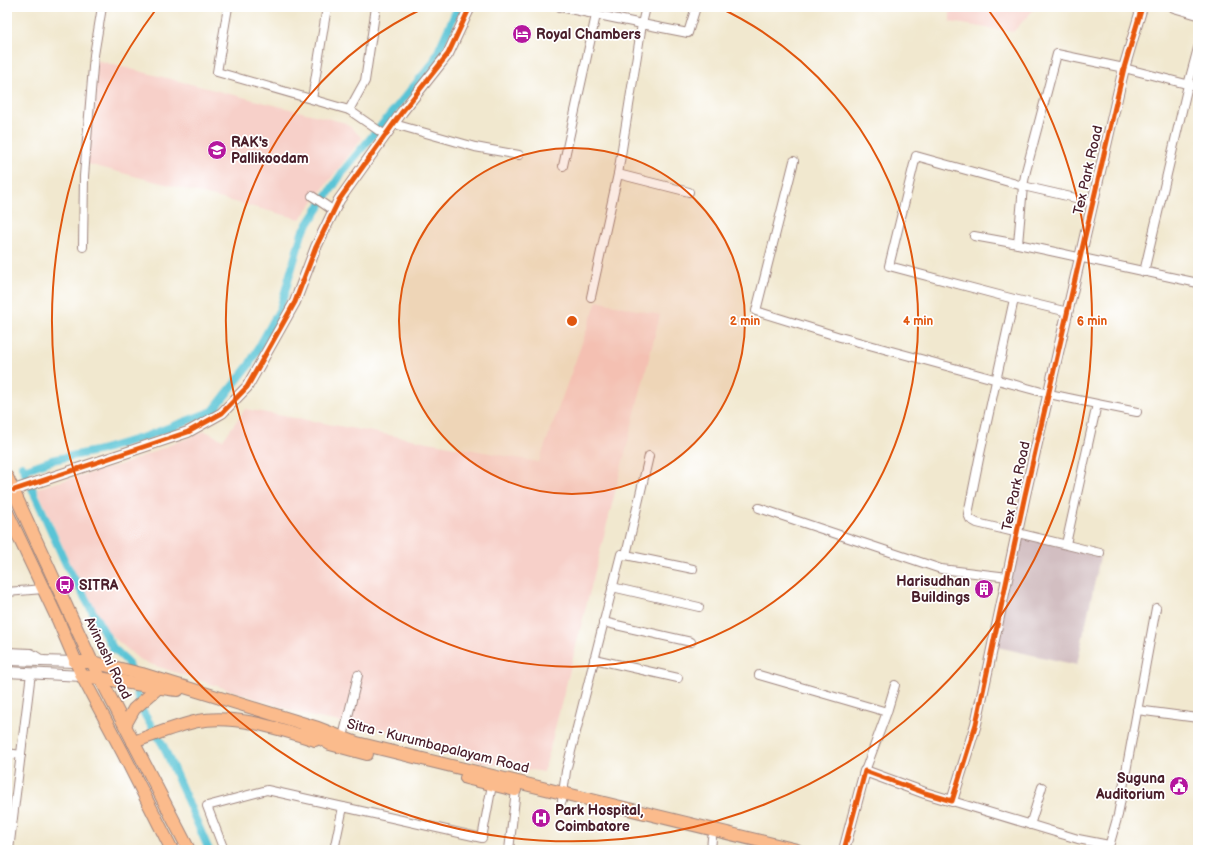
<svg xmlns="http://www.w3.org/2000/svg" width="1205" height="857" font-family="'Balsamiq Sans',sans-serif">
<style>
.built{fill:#f7d0c9}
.industrial{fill:#d2bec1}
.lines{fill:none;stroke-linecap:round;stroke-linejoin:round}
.canal{stroke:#5ac4d6;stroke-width:8}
.minor-casing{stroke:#9e847d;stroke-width:10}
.tertiary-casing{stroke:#9e847d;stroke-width:12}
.primary-casing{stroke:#9e847d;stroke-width:14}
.minor{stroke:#fff;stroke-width:8}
.tertiary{stroke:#fff;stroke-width:10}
.primary{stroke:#fbbb8c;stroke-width:12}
.cycleway-casing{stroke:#fff;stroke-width:8}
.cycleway{stroke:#e8590c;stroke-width:5}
.ring{fill:none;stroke:#e0560e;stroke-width:2}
.labels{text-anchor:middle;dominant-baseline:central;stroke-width:3.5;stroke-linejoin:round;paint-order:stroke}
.poi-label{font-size:14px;font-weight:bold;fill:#4a1f2b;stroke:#fff;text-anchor:start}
.street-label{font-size:14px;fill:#4a1f2b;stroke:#fff}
.centre{fill:#e0560e;stroke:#fff;stroke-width:2}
.ring-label{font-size:12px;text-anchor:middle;font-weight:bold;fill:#e0560e;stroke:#fff;stroke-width:3.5;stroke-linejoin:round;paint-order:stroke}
</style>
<rect width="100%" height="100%" fill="#fff"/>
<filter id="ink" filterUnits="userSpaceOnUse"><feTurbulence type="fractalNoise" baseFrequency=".025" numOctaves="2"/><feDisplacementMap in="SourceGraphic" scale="8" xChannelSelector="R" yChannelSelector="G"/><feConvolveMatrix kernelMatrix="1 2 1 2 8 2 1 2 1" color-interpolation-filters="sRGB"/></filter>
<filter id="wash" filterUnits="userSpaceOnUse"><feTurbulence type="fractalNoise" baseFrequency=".012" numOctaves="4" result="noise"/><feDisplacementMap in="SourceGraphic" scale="16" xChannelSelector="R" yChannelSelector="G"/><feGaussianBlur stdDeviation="0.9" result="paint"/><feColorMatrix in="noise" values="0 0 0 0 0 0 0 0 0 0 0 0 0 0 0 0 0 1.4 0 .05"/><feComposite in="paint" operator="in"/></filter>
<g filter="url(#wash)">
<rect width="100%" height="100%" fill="#f1e8cf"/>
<!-- built -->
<g class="built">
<path d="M950,7H1036L1013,32L950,22Z"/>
<path d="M91,59L346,123L362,138L300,219L80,162Z"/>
<path d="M597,301L660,315L544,772L479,762L382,729L312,717L141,661L96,622L37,488L123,464L205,431L223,440L245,409L539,462Z"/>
</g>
<!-- industrial -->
<path class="industrial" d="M1018,532L1100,557L1077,665L993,646Z"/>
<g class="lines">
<!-- canal -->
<g class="canal">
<path d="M22,466L66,564L113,648L127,661L143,712L163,745L209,850"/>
<path d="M24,470L52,460L101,450L147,436L213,411L249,365L280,309L302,233L344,170L433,63L458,7"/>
</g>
</g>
</g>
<g filter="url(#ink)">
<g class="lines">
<defs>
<g id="minor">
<path d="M228,7L217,72L349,110L385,135"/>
<path d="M560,7L642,24L618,174L689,192"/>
<path d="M646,7L642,24L688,33L696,7"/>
<path d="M312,99L327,7"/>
<path d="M349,110L365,81L376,7"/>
<path d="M394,124L475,147L519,155"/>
<path d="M794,161L756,311L840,337L1049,394L1097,404"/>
<path d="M563,166L596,15"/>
<path d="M312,196L334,211"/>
<path d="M974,236L1018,244L1198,283"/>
<path d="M1018,244L1023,186L1026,171L1057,54L1124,68L1198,87"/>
<path d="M83,247L84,176L94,55L102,7"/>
<path d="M1144,272L1188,85L1198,48"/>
<path d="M591,297L618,174"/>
<path d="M1014,299L980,454L968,514L970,519L977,523L1100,553"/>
<path d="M1068,312L1014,299L889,266L916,156L1023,186L1093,202"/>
<path d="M759,508L941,569L1008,577"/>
<path d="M1066,544L1097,404L1137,412"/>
<path d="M626,555L649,456"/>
<path d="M612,587L699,607"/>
<path d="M7,592L43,589"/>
<path d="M603,622L691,642"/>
<path d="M7,652L31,653L44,661"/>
<path d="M594,659L678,678"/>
<path d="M759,675L887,712L865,771"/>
<path d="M1137,710L1198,718"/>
<path d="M887,712L895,685"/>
<path d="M343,737L358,675"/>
<path d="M7,753L21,755"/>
<path d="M562,801L566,771L621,554L693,569"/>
<path d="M952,801L1078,839L1109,845"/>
<path d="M1030,825L1042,787"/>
<path d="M9,850L31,673"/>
<path d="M224,850L207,806L267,790L482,838L492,785"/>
<path d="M334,850L343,807"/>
<path d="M509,850L516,790"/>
<path d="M711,850L712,838"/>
<path d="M1108,850L1118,815L1156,608"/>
</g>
<g id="tertiary">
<path d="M1174,7L1198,14"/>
<path d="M14,490L188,432L222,413L247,387L295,302L316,247L339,200L402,112L448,54L470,7"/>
<path d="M7,660L75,662"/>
<path d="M7,672L82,676"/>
<path d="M844,850L865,771L925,793L952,801L976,724L1025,495L1124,68L1142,7"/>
</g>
<g id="primary">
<path d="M7,477L92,662L189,850"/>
<path d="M7,512L58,620L82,676L123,753L172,850"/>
<path d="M75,662H92L142,674L318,728L357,743L797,850"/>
<path d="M82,676C114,679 146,687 178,690"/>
<path d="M125,725L134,709L158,688"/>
<path d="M306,730L330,744L367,754"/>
<path d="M133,742C154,735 175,726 198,721C235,714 280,729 315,740"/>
<path d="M466,778L515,790"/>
</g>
</defs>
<!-- minor casing -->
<use href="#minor" class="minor-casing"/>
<!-- tertiary casing -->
<use href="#tertiary" class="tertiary-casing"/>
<!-- primary casing -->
<use href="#primary" class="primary-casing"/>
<!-- minor -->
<use href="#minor" class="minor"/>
<!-- tertiary -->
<use href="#tertiary" class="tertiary"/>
<!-- primary -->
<use href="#primary" class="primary"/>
<defs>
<g id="cycleway">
<path d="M14,490L188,432L222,413L247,387L295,302L316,247L339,200L402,112L448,54L470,7"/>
<path d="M844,850L865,771L925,793L952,801L976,724L1025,495L1124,68L1142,7"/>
</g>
</defs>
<!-- cycleway casing -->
<use href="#cycleway" class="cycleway-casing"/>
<!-- cycleway -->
<use href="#cycleway" class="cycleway"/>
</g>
</g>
<!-- distance rings -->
<circle cx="572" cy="321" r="173" fill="#e0560e" fill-opacity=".12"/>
<g class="ring">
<circle cx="572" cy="321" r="173"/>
<path d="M718 7A346 346 0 1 1 426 7"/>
<path d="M987 8A520 520 0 1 1 157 8"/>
</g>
<!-- icons -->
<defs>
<symbol id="hotel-disc" viewBox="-11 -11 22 22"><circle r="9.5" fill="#b5179e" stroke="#fff"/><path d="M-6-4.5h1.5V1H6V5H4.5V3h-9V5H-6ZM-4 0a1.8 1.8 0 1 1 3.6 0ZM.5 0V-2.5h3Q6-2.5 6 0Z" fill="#fff"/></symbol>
<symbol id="school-disc" viewBox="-11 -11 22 22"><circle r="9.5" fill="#b5179e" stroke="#fff"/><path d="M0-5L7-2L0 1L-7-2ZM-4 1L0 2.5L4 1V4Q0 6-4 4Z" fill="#fff"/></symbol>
<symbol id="bus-disc" viewBox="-11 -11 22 22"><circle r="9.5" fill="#b5179e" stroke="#fff"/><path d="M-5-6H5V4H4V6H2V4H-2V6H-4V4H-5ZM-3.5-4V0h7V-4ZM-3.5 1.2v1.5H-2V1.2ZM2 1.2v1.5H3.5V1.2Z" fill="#fff"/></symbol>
<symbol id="building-disc" viewBox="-11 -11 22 22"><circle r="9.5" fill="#b5179e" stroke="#fff"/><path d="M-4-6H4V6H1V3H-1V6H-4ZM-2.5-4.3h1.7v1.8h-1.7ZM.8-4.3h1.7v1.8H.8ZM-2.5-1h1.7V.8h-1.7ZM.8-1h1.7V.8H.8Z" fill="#fff"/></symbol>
<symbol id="civic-disc" viewBox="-11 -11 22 22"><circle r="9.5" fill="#b5179e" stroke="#fff"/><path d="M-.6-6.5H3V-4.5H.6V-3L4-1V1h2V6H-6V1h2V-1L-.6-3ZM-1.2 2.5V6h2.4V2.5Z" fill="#fff"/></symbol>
<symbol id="hospital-disc" viewBox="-11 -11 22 22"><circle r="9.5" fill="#b5179e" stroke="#fff"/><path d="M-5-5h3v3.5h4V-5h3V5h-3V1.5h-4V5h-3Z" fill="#fff"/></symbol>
</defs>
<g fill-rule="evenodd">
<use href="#hotel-disc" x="511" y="23" width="22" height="22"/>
<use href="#school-disc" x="206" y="139" width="22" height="22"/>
<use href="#bus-disc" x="54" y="574" width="22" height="22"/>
<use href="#building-disc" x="973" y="578" width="22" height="22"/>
<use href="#civic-disc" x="1168" y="775" width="22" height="22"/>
<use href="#hospital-disc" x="530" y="807" width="22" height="22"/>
</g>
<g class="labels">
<!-- poi labels -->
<g class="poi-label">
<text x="536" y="34">Royal Chambers</text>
<text x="231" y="142">RAK's<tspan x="231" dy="16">Pallikoodam</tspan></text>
<text x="970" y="581" text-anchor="end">Harisudhan<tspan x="970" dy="16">Buildings</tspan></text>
<text x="79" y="585">SITRA</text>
<text x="1165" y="778" text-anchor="end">Suguna<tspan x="1165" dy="16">Auditorium</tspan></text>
<text x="555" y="810">Park Hospital,<tspan x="555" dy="16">Coimbatore</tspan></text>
</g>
<!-- street labels -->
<g class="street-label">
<text transform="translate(1088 170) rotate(-77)">Tex Park Road</text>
<text transform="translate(1016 486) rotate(-78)">Tex Park Road</text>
<text transform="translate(108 658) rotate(64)">Avinashi Road</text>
<text transform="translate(438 746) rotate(14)">Sitra - Kurumbapalayam Road</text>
</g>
</g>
<circle cx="572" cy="321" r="6" class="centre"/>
<g class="ring-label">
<text x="745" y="325">2 min</text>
<text x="918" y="325">4 min</text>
<text x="1092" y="325">6 min</text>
</g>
<!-- margin -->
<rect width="1205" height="857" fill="none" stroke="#fff" stroke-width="24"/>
</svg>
